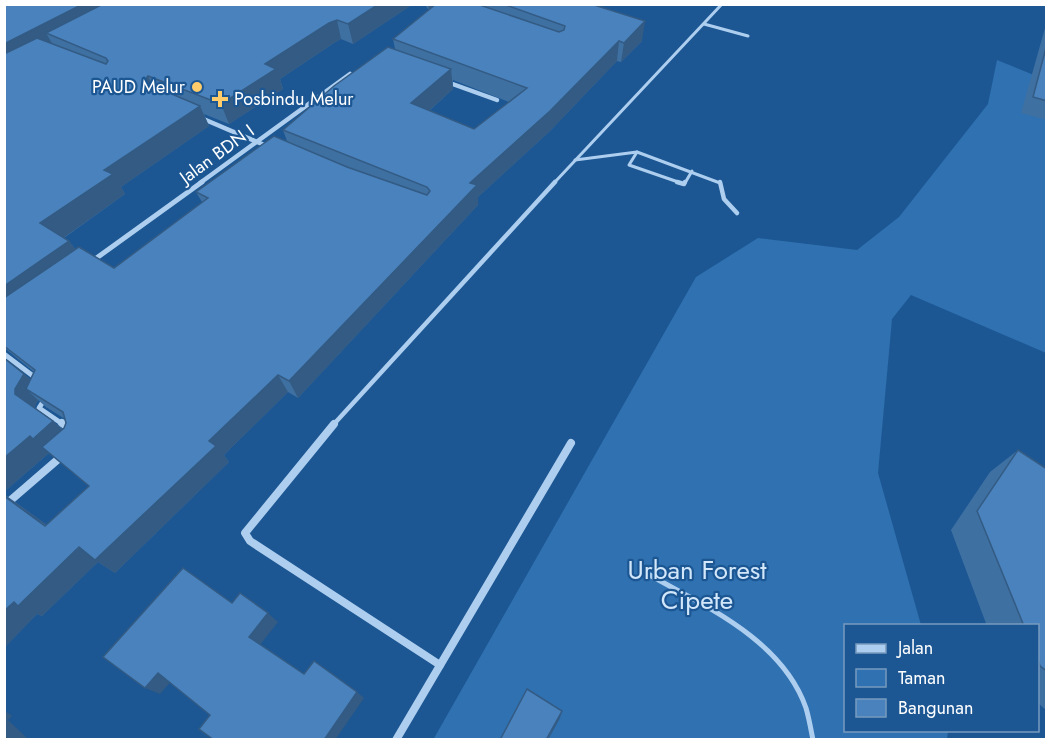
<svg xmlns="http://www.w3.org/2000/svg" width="1051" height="744" font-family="Jost,sans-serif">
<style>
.green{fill:#2f71b1}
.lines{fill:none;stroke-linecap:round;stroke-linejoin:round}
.lane-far2{stroke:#adceef;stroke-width:3}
.lane-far1{stroke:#adceef;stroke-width:4.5}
.lane{stroke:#adceef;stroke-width:5}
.street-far2{stroke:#adceef;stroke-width:4.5}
.street-far1{stroke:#adceef;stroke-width:5}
.street{stroke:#adceef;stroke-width:8}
.wall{fill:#3f70a2;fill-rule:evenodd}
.shaded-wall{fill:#335b84}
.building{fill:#4982bc;stroke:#335b84;stroke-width:1.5}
.poi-dot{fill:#ffcc6b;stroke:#1c5793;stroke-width:2}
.labels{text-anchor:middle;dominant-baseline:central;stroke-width:4.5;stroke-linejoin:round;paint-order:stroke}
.far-poi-label{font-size:18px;fill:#fff;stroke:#1c5793;text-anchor:end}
.far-street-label{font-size:18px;fill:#fff;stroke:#1c5793}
.near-park-label{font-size:26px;fill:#d3e7fa;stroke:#1c5793}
</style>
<rect width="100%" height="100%" fill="#1c5793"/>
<!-- green -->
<path class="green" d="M997,60L1046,80V353L911,295L892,319L878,473L921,625L846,626V730L948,731L947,739L433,740L696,277L758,238L857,250L899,217L988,104Z"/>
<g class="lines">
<!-- lane-far2 -->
<g class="lane-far2">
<path d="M704,24L748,36"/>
<path d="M637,152L629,165L681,183"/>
<path d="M575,160L637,152L720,183"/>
<path d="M554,183L722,4"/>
<path d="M685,183L692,171"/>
</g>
<!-- lane-far1 -->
<g class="lane-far1">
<path d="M677,182L684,184L685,182"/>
<path d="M720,182L724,199L737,213"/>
<path d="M334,424L555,182"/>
</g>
<!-- lane -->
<path class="lane" d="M646,573C704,606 782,639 806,708C809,718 811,730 813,740"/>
<!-- street-far2 -->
<g class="street-far2">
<path d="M447,82L497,100"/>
<path d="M201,118L269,147"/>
<path d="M200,183L350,74"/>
</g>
<!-- street-far1 -->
<g class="street-far1">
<path d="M91,262L202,182"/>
<path d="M4,354L37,379"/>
<path d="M46,397L39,408L64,425"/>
</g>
<!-- street -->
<g class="street">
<path d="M62,423L71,429"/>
<path d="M334,424L245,533L250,541L440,665"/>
<path d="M4,506L63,455"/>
<path d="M396,740L571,443"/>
</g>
</g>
<!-- wall -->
<g class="wall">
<path d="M4,4H413L353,44L341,39L334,43L280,79L283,89L229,124L204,114L209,126L121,187L125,194L64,238L69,241L75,249L114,268L202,202L196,192L287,141L283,130L395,49L393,39L432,8L429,10L424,4H601L600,8L642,41L621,62L617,61L550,131L478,197V205L298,398L288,392L224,455L229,462L115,573L98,562L42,616L37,614L4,648V494L47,525L89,486L49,453L4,492L24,374L31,380L34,372L7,350H4ZM453,80L509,102L474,129L429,111L453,89ZM38,400L46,407L65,419L66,423L64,428L63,429L35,408V406Z"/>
<path d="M1047,21V120L1021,113Z"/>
<path d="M1018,450L1047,469V711L1038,703V626H987L951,530L990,472Z"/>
</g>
<!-- shaded-wall -->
<g class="shaded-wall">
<path d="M83,4H131L46,33L53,45L4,70V44Z"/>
<path d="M379,4H413L353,44L348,24Z"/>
<path d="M428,4H432L433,8L429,10Z"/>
<path d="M591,4H601L600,14Z"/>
<path d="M337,20L341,39L334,43L280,79L283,89L229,124L221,104L265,64L329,23Z"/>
<path d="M645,21L642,41L621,62L624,43Z"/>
<path d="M619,41L617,61L550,131L478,197V205L298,398L289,381L470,183Z"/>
<path d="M451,69L453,89L414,124L411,103Z"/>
<path d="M148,76L158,96L145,80Z"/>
<path d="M200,106L209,126L121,187L125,194L56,243L40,223L104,170Z"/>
<path d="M69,241L84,261L4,318V286Z"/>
<path d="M24,374L44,391L26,389L38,400L35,406V411L15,394V389Z"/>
<path d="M278,375L288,392L224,455L229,462L115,573L98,562L42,616L37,614L4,648V611L14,602L209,441Z"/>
<path d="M53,421L72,438L50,452L4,492V458L30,436Z"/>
<path d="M4,494L6,496L67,539L4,498Z"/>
<path d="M268,613L278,622L260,645L249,637Z"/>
<path d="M158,673L173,679L160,694L145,688Z"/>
<path d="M357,692L364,698L335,740H324Z"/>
<path d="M4,710L12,716L8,720L29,740L4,739Z"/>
<path d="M562,711L560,718L548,740H547Z"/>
</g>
<!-- building -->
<g class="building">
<path d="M4,4H83L4,44Z"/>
<path d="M103,4H379L348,24L337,20L329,23L265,64L276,69L221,104L148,76L145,80L148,84L200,106L104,170L113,174L40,223L69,241L4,286V54L37,38L106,64L108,61L106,58L46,33Z"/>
<path d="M436,4H477L559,32L564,30L565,26L503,4H591L645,21L624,43L619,41L550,111L470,183L477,185L289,381L278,375L209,441L216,446L95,560L79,547L18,606L14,602L4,611V496L45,526L89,486L42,447L64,428L66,423L63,412L26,389L35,370L4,346V298L79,247L114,268L208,198L196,192L274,136L347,167L427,195L430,191L427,187L283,130L334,86L388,47L451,69L411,103L474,129L527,88L393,39Z"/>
<path d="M1047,44V101L1033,97Z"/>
<path d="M4,358L24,374L15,389V394L53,421L33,439L30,436L4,458Z"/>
<path d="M1018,450L1047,469V671L1040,666L1038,659V626H1024L977,511Z"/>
<path d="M183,568L232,603L240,593L268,613L249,637L304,674L314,661L357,692L324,740H214L199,729L210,715L158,673L145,688L103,657Z"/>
<path d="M527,689L562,711L547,738L549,740H500Z"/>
</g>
<!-- markers -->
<g class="poi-dot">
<circle cx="197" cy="87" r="6"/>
<path d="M217 90h6v6h6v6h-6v6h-6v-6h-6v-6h6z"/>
</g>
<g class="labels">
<!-- far-poi labels -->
<g class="far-poi-label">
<text x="185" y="87">PAUD Melur</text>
<text x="234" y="99" text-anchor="start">Posbindu Melur</text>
</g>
<!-- far-street labels -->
<g class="far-street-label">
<text transform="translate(217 154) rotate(-36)">Jalan BDN I</text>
</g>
<!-- near-park labels -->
<g class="near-park-label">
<text x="697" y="570">Urban Forest<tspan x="697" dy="30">Cipete</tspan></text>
</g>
</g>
<!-- border -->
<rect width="1051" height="744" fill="none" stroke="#ffffff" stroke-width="12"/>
<!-- legend -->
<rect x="844" y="624" width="195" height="108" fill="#1c5793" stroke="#779abe" stroke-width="1.5"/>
<rect x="856" y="644" width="30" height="9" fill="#adceef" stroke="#779abe" stroke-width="1.5"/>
<text x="898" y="654" font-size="18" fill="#ffffff">Jalan</text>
<rect x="856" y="669" width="30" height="18" fill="#2f71b1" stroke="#779abe" stroke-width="1.5"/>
<text x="898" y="684" font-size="18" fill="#ffffff">Taman</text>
<rect x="856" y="699" width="30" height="18" fill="#4982bc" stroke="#779abe" stroke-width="1.5"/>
<text x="898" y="714" font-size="18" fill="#ffffff">Bangunan</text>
</svg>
